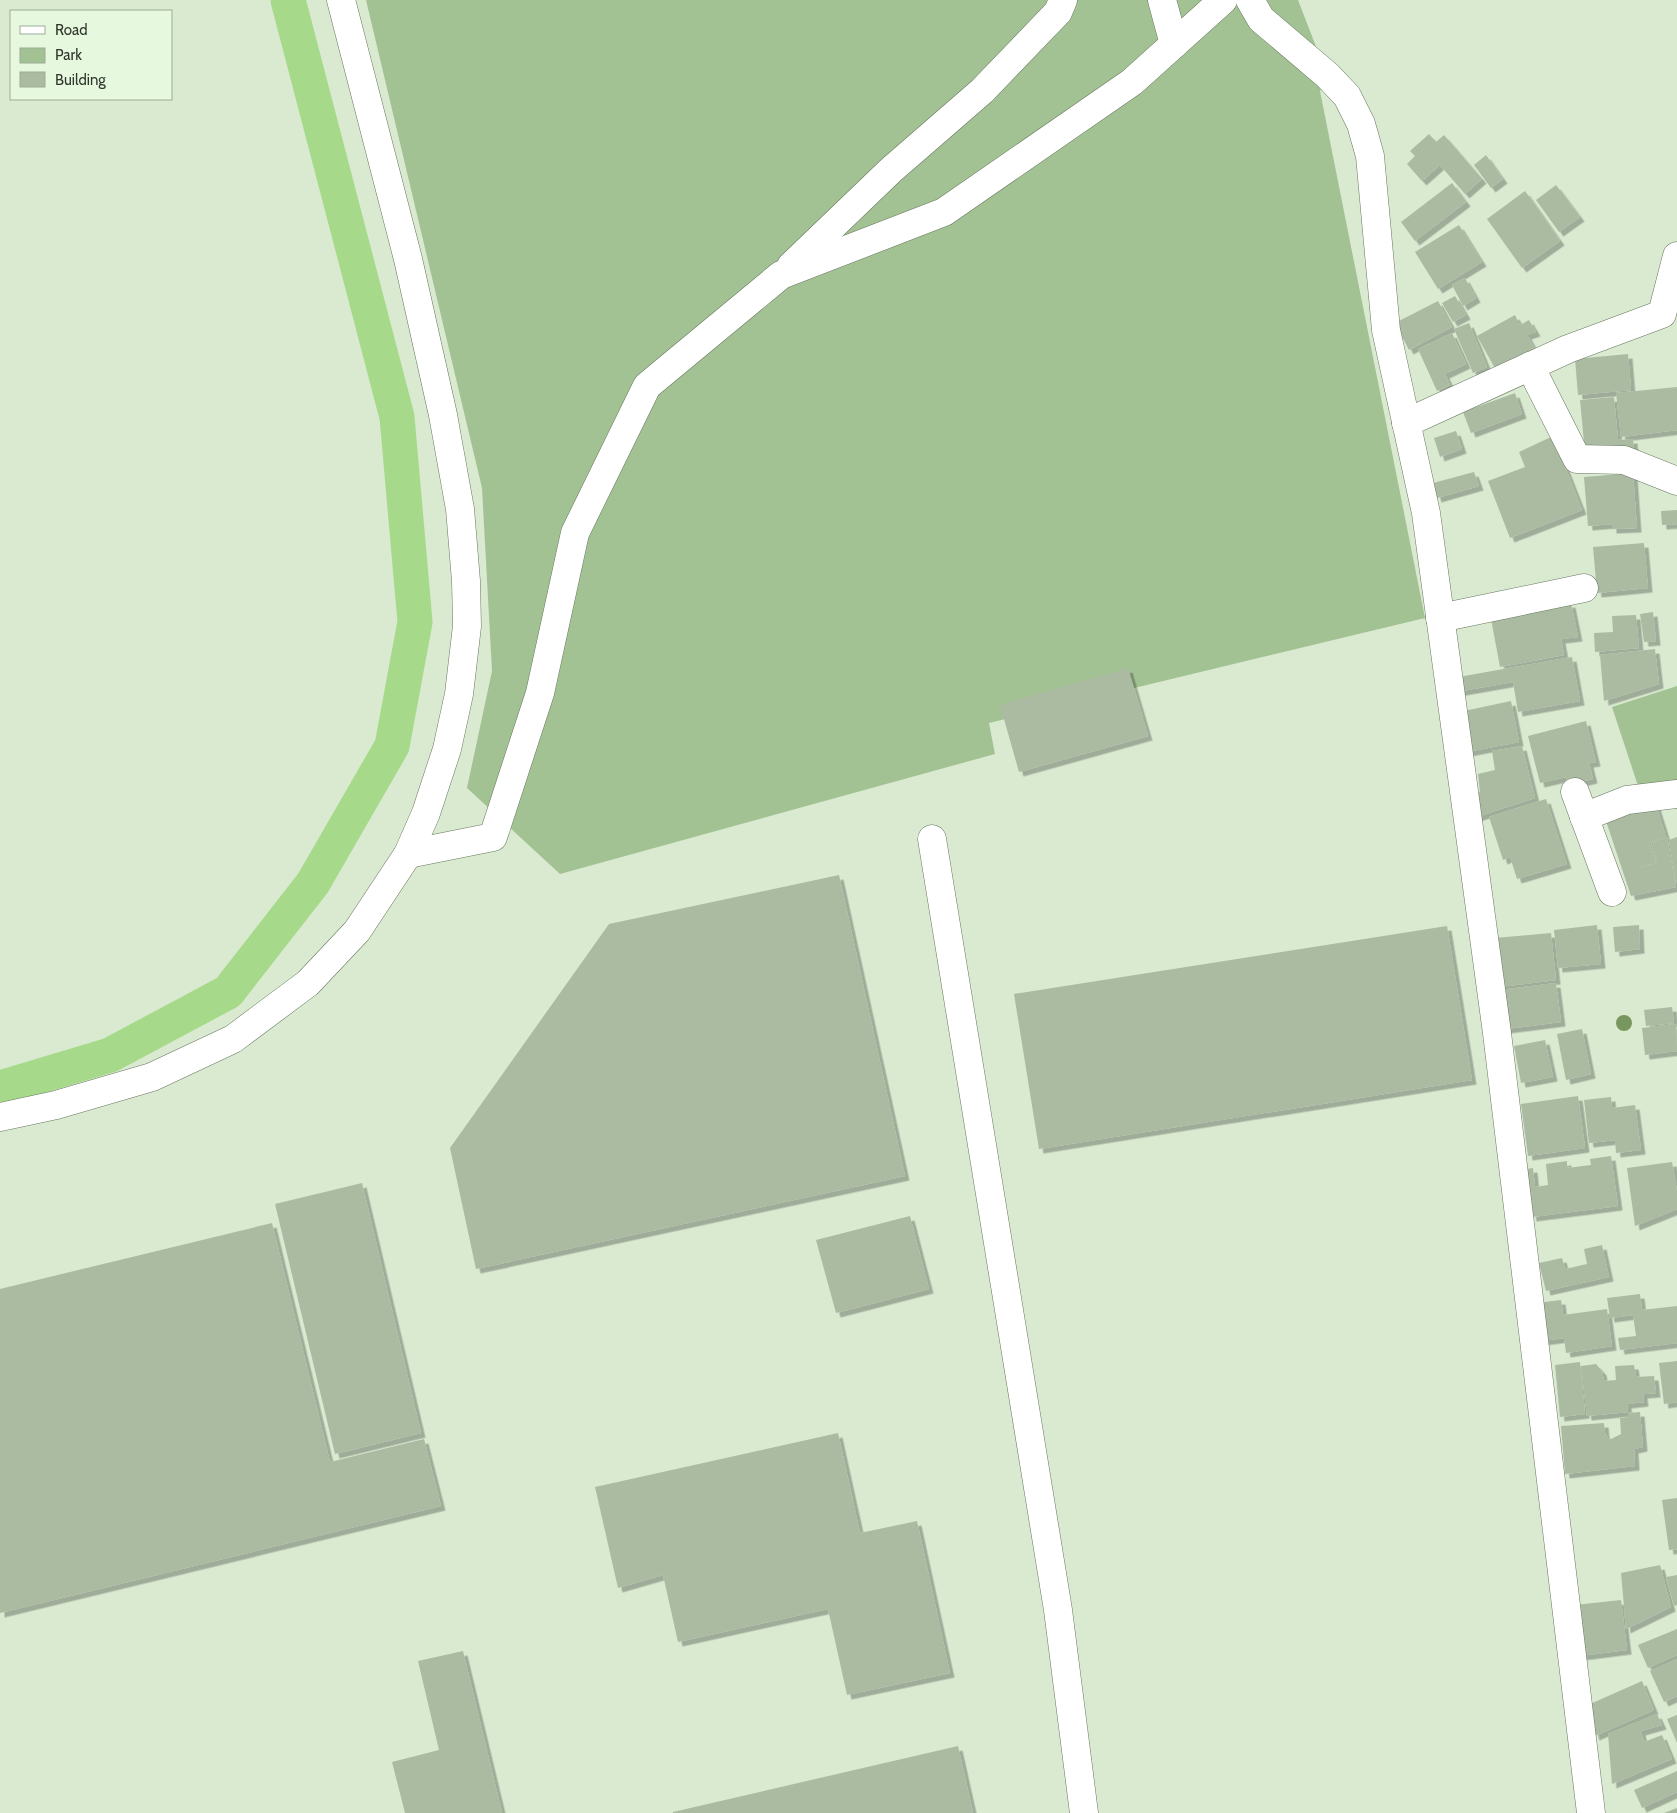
<svg xmlns="http://www.w3.org/2000/svg" width="1677" height="1813" font-family="Cabin,sans-serif">
<style>
.green{fill:#a3c293}
.lines{fill:none;stroke-linecap:round;stroke-linejoin:round}
.canal{stroke:#a7d98b;stroke-width:35}
.building{fill:#abbba2;filter:url(#shadow)}
.minor-casing{stroke:#67775f;stroke-width:29}
.minor{stroke:#fff;stroke-width:28}
.tree{fill:#78975e}
</style>
<defs>
<filter id="shadow"><feDropShadow dx="4.5" dy="4.5" stdDeviation="0" flood-color="#0004"/></filter>
</defs>
<rect width="100%" height="100%" fill="#d9ead0"/>
<!-- green -->
<g class="green">
<path d="M366,0H1298L1327,75L1320,91L1425,618L989,723L995,754L560,874L467,788L492,671L482,488Z"/>
<path d="M1677,686V810L1670,789L1641,795L1612,707Z"/>
</g>
<g class="lines">
<!-- canal -->
<path class="canal" d="M0,1088L110,1055L228,992L313,883L392,746L415,622L397,417L288,0"/>
</g>
<!-- building -->
<g class="building">
<path d="M1429,134L1436,142L1444,135L1482,179L1465,194L1440,165L1422,181L1407,164L1415,156L1410,151Z"/>
<path d="M1486,155L1503,179L1491,188L1474,165Z"/>
<path d="M1452,183L1466,202L1415,241L1401,222Z"/>
<path d="M1556,185L1580,217L1559,232L1536,200Z"/>
<path d="M1525,191L1560,241L1522,268L1487,219Z"/>
<path d="M1459,225L1482,262L1438,289L1415,252Z"/>
<path d="M1465,278L1476,298L1463,306L1452,285Z"/>
<path d="M1455,296L1466,315L1453,322L1442,303Z"/>
<path d="M1438,301L1452,327L1409,350L1395,323Z"/>
<path d="M1515,315L1520,325L1529,320L1536,332L1527,335L1536,351L1497,372L1477,336Z"/>
<path d="M1469,323L1487,367L1473,373L1454,329Z"/>
<path d="M1452,333L1466,364L1445,374L1450,385L1437,391L1418,349Z"/>
<path d="M1628,354L1631,390L1578,395L1575,359Z"/>
<path d="M1677,387V430L1621,437L1616,393Z"/>
<path d="M1515,393L1522,414L1471,433L1463,412Z"/>
<path d="M1614,397L1618,440L1633,439L1634,449L1585,453L1580,400Z"/>
<path d="M1456,431L1462,449L1440,457L1434,438Z"/>
<path d="M1553,436L1582,510L1510,538L1488,481L1525,467L1519,452Z"/>
<path d="M1474,472L1479,486L1437,498L1433,483Z"/>
<path d="M1633,473L1637,528L1612,529V524L1588,526L1584,477Z"/>
<path d="M1677,510V524L1662,525L1661,511Z"/>
<path d="M1644,543L1648,588L1597,593L1593,547Z"/>
<path d="M1571,603L1578,637L1561,639L1564,655L1500,667L1491,619Z"/>
<path d="M1653,612L1656,641L1644,642L1640,614Z"/>
<path d="M1636,615L1639,648L1595,652L1594,633L1613,632L1612,616Z"/>
<path d="M1655,649L1659,684L1604,701L1600,655Z"/>
<path d="M1572,657L1580,701L1518,712L1513,682L1456,692L1453,678Z"/>
<path d="M1128,668L1148,736L1019,772L1000,705Z"/>
<path d="M1511,701L1519,742L1467,752L1459,712Z"/>
<path d="M1586,721L1596,762L1589,763L1593,779L1568,785L1566,777L1540,783L1528,736Z"/>
<path d="M1522,746L1535,798L1476,817L1470,795L1480,792L1478,774L1495,770L1492,751Z"/>
<path d="M1546,799L1567,864L1517,879L1510,857L1503,860L1489,817Z"/>
<path d="M1656,805L1666,837L1649,843L1656,862L1633,870L1657,863L1651,843L1667,837L1676,887L1631,896L1606,821Z"/>
<path d="M1677,837V883H1676L1669,840Z"/>
<path d="M839,875L905,1176L476,1269L450,1148L609,924Z"/>
<path d="M1597,925L1601,964L1558,968L1554,930Z"/>
<path d="M1639,925L1640,949L1615,952L1613,927Z"/>
<path d="M1447,926L1472,1080L1039,1149L1014,994Z"/>
<path d="M1551,933L1556,980L1499,987L1495,938Z"/>
<path d="M1556,983L1561,1022L1505,1029L1500,990Z"/>
<path d="M1672,1007L1674,1023L1646,1026L1644,1010Z"/>
<path d="M1676,1024L1677,1051L1645,1055L1642,1028Z"/>
<path d="M1582,1029L1591,1074L1566,1080L1557,1034Z"/>
<path d="M1545,1040L1553,1077L1521,1083L1514,1046Z"/>
<path d="M1578,1096L1585,1148L1528,1156L1521,1104Z"/>
<path d="M1611,1097L1612,1108L1635,1105L1641,1150L1616,1153L1615,1140L1589,1143L1584,1100Z"/>
<path d="M1611,1156L1618,1206L1532,1217L1526,1169L1533,1168L1535,1187L1548,1185L1546,1164L1567,1161V1168L1591,1165L1590,1159Z"/>
<path d="M1672,1162L1677,1191V1209L1635,1226L1627,1168Z"/>
<path d="M362,1183L421,1433L335,1454L275,1204Z"/>
<path d="M910,1216L929,1289L836,1313L816,1240Z"/>
<path d="M272,1223L330,1462L424,1439L441,1506L0,1613V1289Z"/>
<path d="M1602,1245L1609,1277L1546,1291L1539,1263L1562,1258L1565,1269L1587,1264L1584,1249Z"/>
<path d="M1640,1294L1642,1310L1677,1306V1343L1620,1350L1618,1338L1636,1336L1633,1315L1610,1318L1607,1298Z"/>
<path d="M1561,1300L1563,1315L1607,1309L1612,1346L1566,1353L1564,1338L1542,1341L1536,1303Z"/>
<path d="M1677,1361V1402L1664,1404L1659,1363Z"/>
<path d="M1580,1362L1585,1414L1560,1417L1555,1365Z"/>
<path d="M1596,1364L1602,1371L1604,1381L1616,1380L1615,1366L1634,1365L1636,1377L1654,1376L1656,1393L1643,1394L1644,1402L1627,1404L1628,1412L1587,1416L1581,1366Z"/>
<path d="M1640,1412L1643,1447L1634,1449L1635,1466L1565,1474L1561,1426L1604,1423L1605,1433L1609,1440L1621,1434L1620,1418L1628,1417V1413Z"/>
<path d="M838,1433L860,1533L917,1521L950,1673L847,1695L828,1609L678,1642L663,1575L618,1588L595,1487Z"/>
<path d="M1677,1498V1549L1669,1550L1662,1500Z"/>
<path d="M1660,1565L1671,1607L1626,1629L1621,1573Z"/>
<path d="M1677,1575V1605L1674,1606L1666,1577Z"/>
<path d="M1621,1600L1627,1650L1580,1656L1575,1605Z"/>
<path d="M1677,1629V1655L1648,1668L1638,1645Z"/>
<path d="M463,1651L502,1813H405L392,1762L439,1750L418,1661Z"/>
<path d="M1677,1659V1696L1664,1702L1650,1671Z"/>
<path d="M1642,1681L1654,1710L1595,1736L1588,1705Z"/>
<path d="M1657,1714L1662,1725L1641,1731L1644,1742L1662,1735L1672,1759L1612,1784L1608,1734Z"/>
<path d="M1677,1715V1743L1667,1719Z"/>
<path d="M958,1746L973,1813H673V1812Z"/>
<path d="M1677,1771V1792L1642,1808L1634,1790Z"/>
<path d="M1677,1808V1813H1664Z"/>
</g>
<g class="lines">
<defs>
<g id="minor">
<path d="M1162,0L1174,44"/>
<path d="M1250,0L1261,19L1327,75L1347,96L1361,124L1370,156L1386,330L1426,513L1497,1033L1591,1813"/>
<path d="M791,266L891,170L982,91L1058,12L1063,0"/>
<path d="M1530,366L1577,459L1624,460L1677,481"/>
<path d="M1406,423L1568,349L1662,314L1677,256"/>
<path d="M1440,618L1584,588"/>
<path d="M1575,792L1612,892"/>
<path d="M1584,817L1627,800L1677,794"/>
<path d="M932,839L1058,1610L1084,1813"/>
<path d="M408,854L493,837L540,693L575,533L647,386L781,275L944,212L1132,82L1223,0"/>
<path d="M0,1117L56,1105L152,1077L233,1039L308,983L357,931L408,854L426,813L447,749L459,694L467,626L466,581L460,509L443,415L408,259L341,0"/>
</g>
</defs>
<!-- minor casing -->
<use href="#minor" class="minor-casing"/>
<!-- minor -->
<use href="#minor" class="minor"/>
</g>
<!-- trees -->
<circle class="tree" cx="1624" cy="1023" r="8"/>
<!-- legend -->
<rect x="10" y="10" width="162" height="90" fill="#e6f8dd" stroke="#9dab97"/>
<rect x="20" y="26" width="25" height="8" fill="#ffffff" stroke="#9dab97"/>
<text x="55" y="35" font-size="15" fill="#30372d">Road</text>
<rect x="20" y="48" width="25" height="15" fill="#a3c293" stroke="#9dab97"/>
<text x="55" y="60" font-size="15" fill="#30372d">Park</text>
<rect x="20" y="72" width="25" height="15" fill="#abbba2" stroke="#9dab97"/>
<text x="55" y="85" font-size="15" fill="#30372d">Building</text>
</svg>
